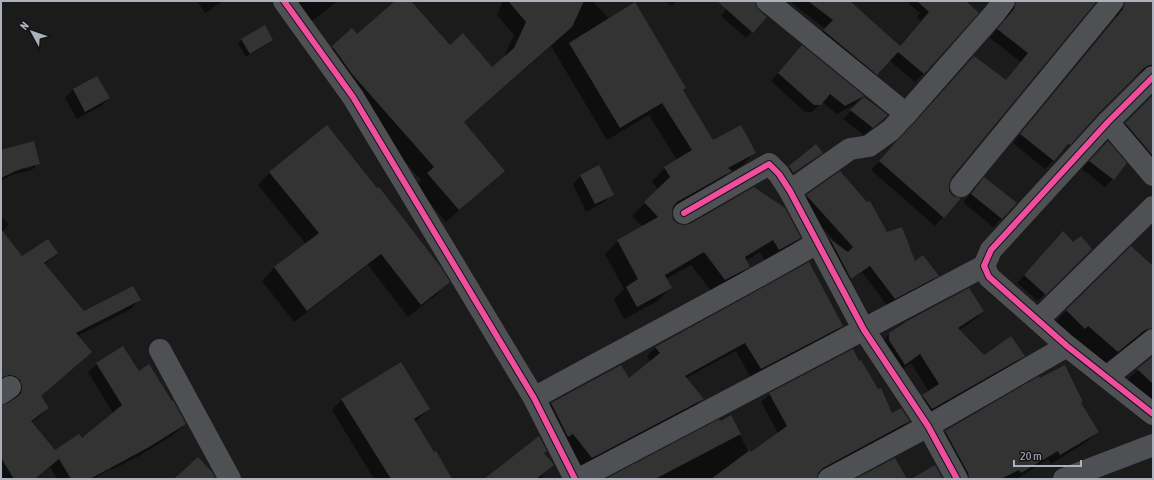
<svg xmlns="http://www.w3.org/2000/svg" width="1154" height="480" font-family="'Asap Condensed',sans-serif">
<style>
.shadow{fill:#0007;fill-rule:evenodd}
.building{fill:#333}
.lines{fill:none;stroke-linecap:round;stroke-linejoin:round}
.minor{stroke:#4f5054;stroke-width:22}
.cycleway-casing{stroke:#151517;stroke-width:8}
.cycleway{stroke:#ef4d9e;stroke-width:6}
</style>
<rect width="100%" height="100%" fill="#1b1b1b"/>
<!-- shadow -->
<g class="shadow">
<path d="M197,1H223L205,13Z"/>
<path d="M277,1H338L299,31Z"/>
<path d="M396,1H410L450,46L492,69L503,59L514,35L497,15L503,1H593L609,19L685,88L682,91L712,141L754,153L742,166L728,173L718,184L671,211L673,220L678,225L800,238L787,250L766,262L760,252L746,261L749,266L736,279L712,292L691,265L666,279L670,288L658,301L624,319L614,300L624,289L605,254L618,241L643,227L632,216L658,190L652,181L665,168L677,160L649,115L607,140L551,46L463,123L504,170L446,222L415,186L421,180L339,87L320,60L352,30L357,36Z"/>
<path d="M665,1H677L672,6Z"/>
<path d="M734,1H754L752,32L746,38L721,16Z"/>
<path d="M794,1H849L899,46L921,21L917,17L920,13L906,1H964L924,73L915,82L889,60L868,82L815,39L825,29L792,3Z"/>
<path d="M1005,1H1096L950,178L948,184L949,191L953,197L959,199L935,226L871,170L907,132L1006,81L1021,62L990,38L1006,18L1008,11Z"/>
<path d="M1114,1H1153V76L1148,73H1141L1135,76L1045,169L1013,143L1115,18L1117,13Z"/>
<path d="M242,39L272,40L268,44L246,57L238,43Z"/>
<path d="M794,55L862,96L855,104L837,114L822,102L812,112H805L771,81Z"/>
<path d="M97,77L109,98L101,106L77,119L65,98L73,90Z"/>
<path d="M1153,96V174L1117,132Z"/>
<path d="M864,98L878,123L864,135L843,119Z"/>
<path d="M816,146L818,156L789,176L786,171Z"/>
<path d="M1100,150L1113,179L1105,187L1082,169Z"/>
<path d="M1,151L38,163L32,170L12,175L1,181ZM32,165V167L15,171V169Z"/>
<path d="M270,172L449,282L436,295L408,317L368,265L294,322L262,281L274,268L306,244L258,185Z"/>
<path d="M581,176L612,194L604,202L586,212L573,184Z"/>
<path d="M984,179L1015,204L993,227L963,202Z"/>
<path d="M807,196L887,234L914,263L937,276L930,283L887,305L862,272L843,285L823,247L830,241L838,245L800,203Z"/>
<path d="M1,217L9,224L2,232L22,258L57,253L44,265L84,312L139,300L131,309L77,336L40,397L48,408L39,417L31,422L55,451L82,439L113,413L88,372L97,364L139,372L185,424L176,433L139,456L111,470L110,469L93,479H57L50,467L36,479H1V406L13,401L14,395L1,383Z"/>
<path d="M1056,239L1091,249L1038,301L1017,283Z"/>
<path d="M1131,247L1153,267V348L1139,339L1133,342L1105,363L1075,337L1072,340L1055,322Z"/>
<path d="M983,311L974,320L959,330L984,357L1023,356L1014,365L922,418L913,405L923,396L929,392L911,363L896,373L880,344L889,334Z"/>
<path d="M842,326L833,335L751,378L736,351L686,378L702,399L693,408L582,467L542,413L551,404L620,366L629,379L651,362L647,356L656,347Z"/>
<path d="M1153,357V399L1149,403L1126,381Z"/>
<path d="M858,363L892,414L909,421L900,430L817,475L816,479H608L719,421L720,422L730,417L750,454L778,433L761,402L770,394Z"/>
<path d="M342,399L429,409L415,422L451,479H374L332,410Z"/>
<path d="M1082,402L1081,404L1097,432L1088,441L1051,464L1048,459L1016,479L1010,478L1008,479H957L936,441L945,432Z"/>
<path d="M543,453L552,465L542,475L544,479H486Z"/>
</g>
<!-- building -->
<g class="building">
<path d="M395,1H411L450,45L463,33L492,67L514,48L526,22L508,1H584L572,27L464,122L505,171L459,210L427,173L434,167L352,74L332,46L352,28L357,34Z"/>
<path d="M717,1H755L756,6L759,10L767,17L753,33Z"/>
<path d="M808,1H850L900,46L929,12L917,1H966L979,13L924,74L898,52L877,75L823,30L833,20Z"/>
<path d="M1016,1H1097L951,178L949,184V191L953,196L961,198L944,218L879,161L894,144L915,122L974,56L1006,80L1028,53L997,29L1014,9Z"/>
<path d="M1125,1H1153V65H1149L1144,68L1099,113L1070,145L1068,144L1054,161L1020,134L1123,9Z"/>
<path d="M635,2L686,88L683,90L713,140L741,125L756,153L728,168L732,171L677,202L673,207L672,213L673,220L678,224L684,225L690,224L754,187L785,208L801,238L779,250L773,240L745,257L750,267L725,280L704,252L665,275L672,288L637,307L626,287L638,279L617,240L658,217L644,202L670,177L664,167L692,150L662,103L620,128L569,43Z"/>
<path d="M265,25L273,40L250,54L241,39Z"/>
<path d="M802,45L861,93L864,96L845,106L830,94L821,105H814L778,73Z"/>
<path d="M97,76L110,98L85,112L73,89Z"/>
<path d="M1153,95V156L1125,123Z"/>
<path d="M864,97L888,115L873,128L850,110Z"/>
<path d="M327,125L377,188L379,187L440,266L450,282L421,305L381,254L307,311L274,267L319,233L269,172Z"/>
<path d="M34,141L40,164L20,169L1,178V150Z"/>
<path d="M1108,141L1127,163L1114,180L1089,161Z"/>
<path d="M816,144L823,153L793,173L789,166Z"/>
<path d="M599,165L614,195L595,204L580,175Z"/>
<path d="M840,171L867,202L870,201L887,232L902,227L915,261L923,255L939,276L895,299L870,266L851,279L830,239L848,252L853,247L806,195Z"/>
<path d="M984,177L1017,203L1002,219L971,194Z"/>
<path d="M1,229L22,256L48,239L58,253L44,263L84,311L133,286L141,300L76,333L92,352L41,396L49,408L31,421L55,450L79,434L82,438L122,405L96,363L123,346L139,371L149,364L172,401L173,400L186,424L149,447L90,479H71L59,459L35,479H14L1,458V405L8,403L17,397L21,393L22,387L20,380L15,376L9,375L1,378Z"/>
<path d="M1063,231L1073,242L1081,236L1092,249L1046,295L1024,275Z"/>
<path d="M1131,246L1153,266V328L1145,330L1118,352L1088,326L1085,329L1066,310Z"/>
<path d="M809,262L843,326L761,369L745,343L685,376L704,399L592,458L573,434L568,437L551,403L621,365L629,378L660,353L655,347Z"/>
<path d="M969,288L984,311L958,328L984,355L1011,336L1025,356L932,409L922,395L939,384L920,354L905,365L889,340V333L909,320Z"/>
<path d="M853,349L859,361L861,360L878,389L881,388L892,413L901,408L910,421L823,468L818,473L817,479H711L750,450L751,452L787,426L769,393Z"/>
<path d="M1153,356V384L1137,369Z"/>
<path d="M401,362L430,409L414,419L434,452L436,451L452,479H391L341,399Z"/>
<path d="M1065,365L1083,402L1081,403L1099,432L1060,455L1058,451L1021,473L1019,470L1001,479H969L968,473L945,431L1039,376L1040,378Z"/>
<path d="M731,415L741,434L655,479L607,478L719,419L721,421Z"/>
<path d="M539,436L547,451L544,453L554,465L536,479H484Z"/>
<path d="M198,457L212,472L216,479H174Z"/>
<path d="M895,458L907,479H855Z"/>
<path d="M935,465L943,479H911Z"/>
</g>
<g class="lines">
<!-- minor -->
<g class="minor">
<path d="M284,1L353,97L534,398L575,479"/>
<path d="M767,1L906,114"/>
<path d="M1153,77L1108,122L991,250L984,266L989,277L1067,346L1153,414"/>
<path d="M1108,122L1153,175"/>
<path d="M961,186L1113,1"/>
<path d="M790,191L850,149L869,146L891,130L906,114L994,14L1004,1"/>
<path d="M684,213L769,164L779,174L790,191L864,330L928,426L957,479"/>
<path d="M1038,320L1153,207"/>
<path d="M160,350L230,479"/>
<path d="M1107,377L1153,340"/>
<path d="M1,393L10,387"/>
<path d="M534,398C628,346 724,297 817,243"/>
<path d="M579,479L984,266"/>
<path d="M829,479L928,426L1067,346"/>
<path d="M1064,479L1153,445"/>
</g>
<defs>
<g id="cycleway">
<path d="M284,1L353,97L534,398L575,479"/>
<path d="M1153,77L1108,122L991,250L984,266L989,277L1067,346L1153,414"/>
<path d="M684,213L769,164L779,174L790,191L864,330L928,426L957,479"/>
</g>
</defs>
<!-- cycleway casing -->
<use href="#cycleway" class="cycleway-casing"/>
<!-- cycleway -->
<use href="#cycleway" class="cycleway"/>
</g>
<!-- border -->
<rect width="1154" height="480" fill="none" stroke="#acb2bc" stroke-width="4"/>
<!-- north arrow -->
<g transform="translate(32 32) rotate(310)" stroke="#151517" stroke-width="3" paint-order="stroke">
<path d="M0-3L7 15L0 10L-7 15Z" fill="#acb2bc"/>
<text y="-6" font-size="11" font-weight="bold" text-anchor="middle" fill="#acb2bc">N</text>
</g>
<!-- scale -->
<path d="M1014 460v6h67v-6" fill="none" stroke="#acb2bc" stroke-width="2"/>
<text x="1020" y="460" font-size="12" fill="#acb2bc" stroke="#151517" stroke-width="3" paint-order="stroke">20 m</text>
</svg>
